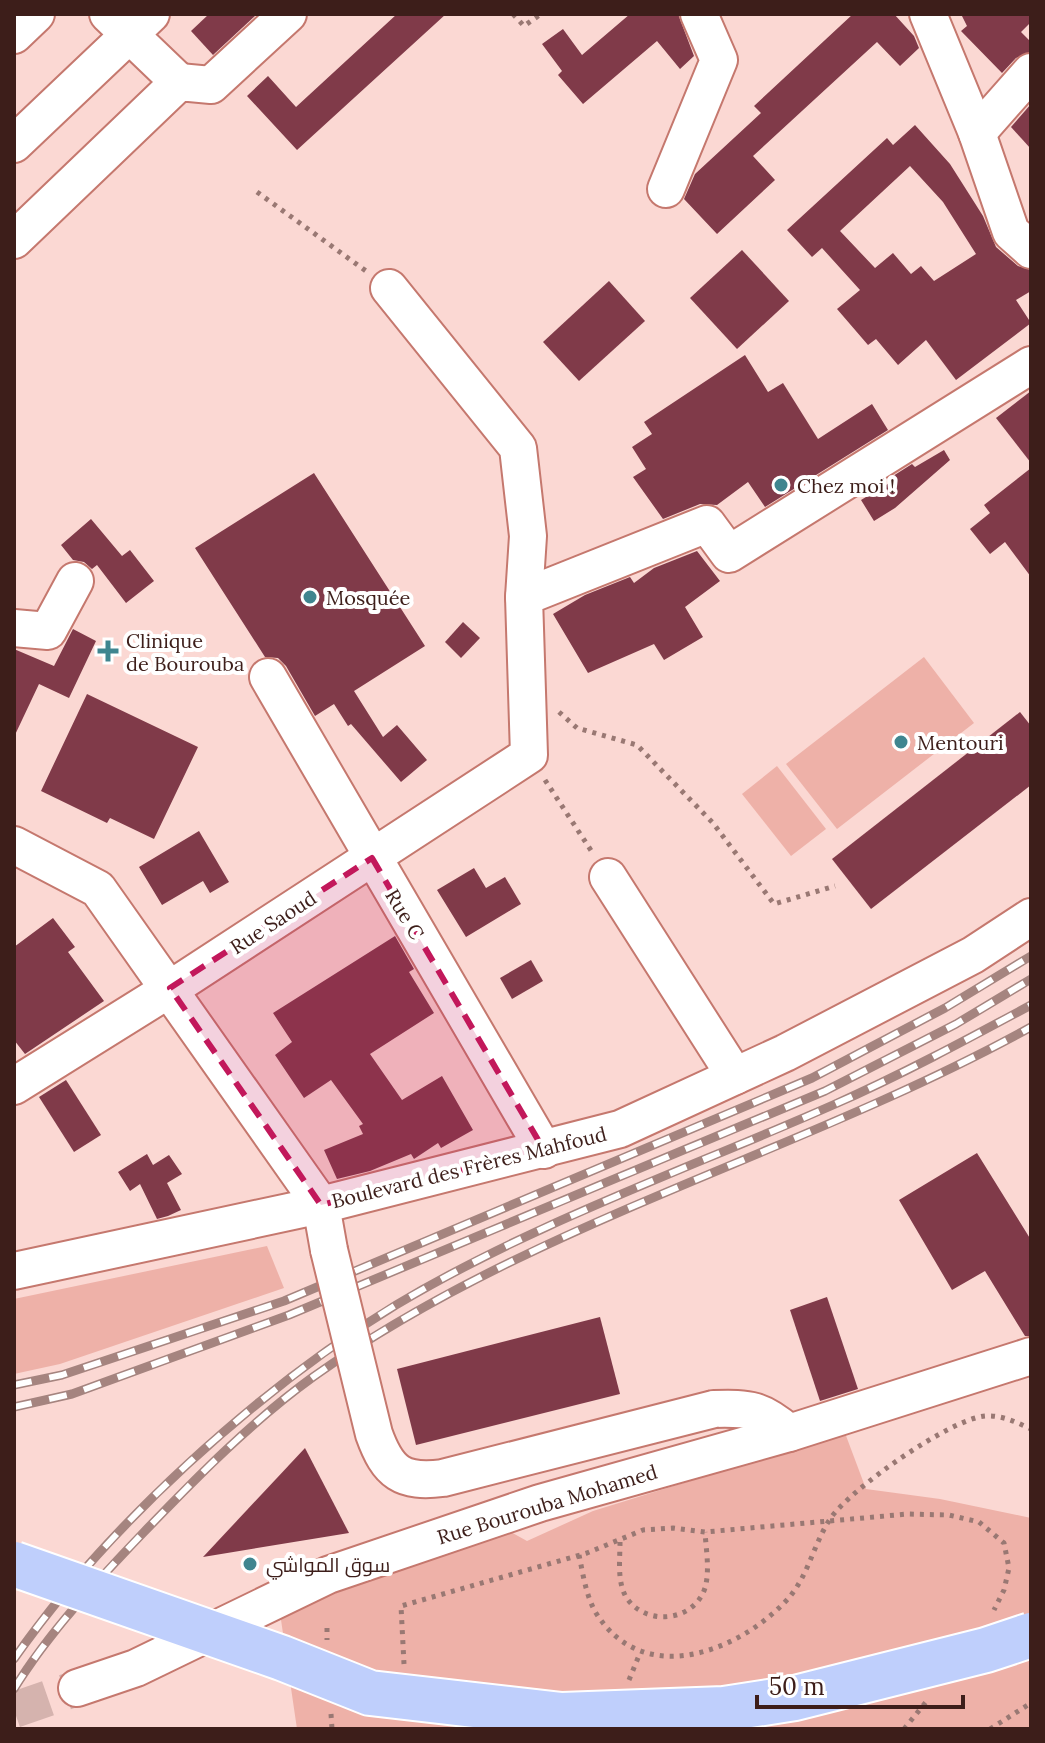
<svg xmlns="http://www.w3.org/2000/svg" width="1045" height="1743" font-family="Lora,Cairo,serif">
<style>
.green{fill:#eeb1a8}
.building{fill:#803a49;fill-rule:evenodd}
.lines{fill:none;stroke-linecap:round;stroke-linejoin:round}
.minor-tunnel{stroke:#d5b3ae;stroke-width:36;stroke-dasharray:36 18;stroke-linecap:butt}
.minor-casing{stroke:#c5786e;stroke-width:40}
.path{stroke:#997873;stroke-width:5;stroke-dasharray:4 6;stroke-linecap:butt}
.minor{stroke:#fff;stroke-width:36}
.rail-casing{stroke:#a5847f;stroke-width:9}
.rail{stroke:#fff;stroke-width:6;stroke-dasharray:18;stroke-linecap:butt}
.minor-bridge-casing{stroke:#c5786e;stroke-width:40;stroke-linecap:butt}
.major-bridge-casing{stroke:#fff;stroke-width:48;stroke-linecap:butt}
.minor-bridge{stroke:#fff;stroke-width:36}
.major-bridge{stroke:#bfcffc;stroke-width:44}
.marked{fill:#c2185b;fill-opacity:0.2;stroke:#c2185b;stroke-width:6;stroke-dasharray:16 10;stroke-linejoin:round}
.poi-dot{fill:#3f858f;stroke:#fff;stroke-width:3}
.labels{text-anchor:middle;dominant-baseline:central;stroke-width:8;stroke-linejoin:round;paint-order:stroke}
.poi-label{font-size:20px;fill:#3d1e1a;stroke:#fff;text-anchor:start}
.street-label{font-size:20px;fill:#3d1e1a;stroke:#fff}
</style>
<rect width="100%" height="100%" fill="#fbd8d3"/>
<!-- green -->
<g class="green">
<path d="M924,657L974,723L837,829L786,764Z"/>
<path d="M777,766L826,829L791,856L742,794Z"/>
<path d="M267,1246L284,1288L60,1364L14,1374V1299Z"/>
<path d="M845,1433L866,1489L940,1499L1031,1518V1729H297L280,1613L509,1531L527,1541L593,1511Z"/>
</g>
<!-- building -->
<g class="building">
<path d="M209,14H257L213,55L191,31Z"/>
<path d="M397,14H446L297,150L247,96L268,76L296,107Z"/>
<path d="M630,14H678L694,56L680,69L657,41L583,104L558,75L562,71L542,44L563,29L582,55Z"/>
<path d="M853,14H894L914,36L919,48L900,66L877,42L753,156L775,180L717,234L684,199L695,174L761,113L754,106Z"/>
<path d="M961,14H1031V22L1021,32L1031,42V52L1016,58L1002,73L961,31L967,26Z"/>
<path d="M1031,104V149L1011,127Z"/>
<path d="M915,125L950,164L983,216L996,247L1018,266L1031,270V291L1016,300L1031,323L956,380L926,340L898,365L876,339L868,345L837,309L860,290L822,248L812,257L787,230L887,138L893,145ZM910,166L943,202L976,254L934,281L921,266L911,274L893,253L875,268L840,231Z"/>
<path d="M742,250L789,301L737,349L690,298Z"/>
<path d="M609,281L645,321L579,381L543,342Z"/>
<path d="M745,355L768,392L783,383L818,439L872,404L888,430L765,507L748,482L717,505L700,504L663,519L633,477L646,469L632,447L652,434L644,422Z"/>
<path d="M1031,391V463L996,418Z"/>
<path d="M944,450L950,460L895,508L874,521L861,500L896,479L893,476L912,464L915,467Z"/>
<path d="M1031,468V577L1005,542L990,554L970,529L990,513L984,505Z"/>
<path d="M314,473L425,646L354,691L383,737L397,725L427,760L401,782L351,724L348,726L334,704L315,716L286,666L278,658L265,657L195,548Z"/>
<path d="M91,519L122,556L130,550L154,581L126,603L97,565L92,569L84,562L73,560L61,545Z"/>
<path d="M697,551L720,581L685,607L703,637L664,660L654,644L588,673L553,614L585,595L630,577L634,583L654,568Z"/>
<path d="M463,622L480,638L461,658L445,642Z"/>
<path d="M73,629L96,641L69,698L39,684L14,737V649L54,666Z"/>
<path d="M87,694L198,747L154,839L110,818L107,823L41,791Z"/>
<path d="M1020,712L1031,726V785L871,909L832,859Z"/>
<path d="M199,831L229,882L210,893L203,881L162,905L139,867Z"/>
<path d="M474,868L486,888L505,877L521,904L466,937L437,890Z"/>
<path d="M53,918L75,947L68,952L104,1001L25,1054L14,1040V947Z"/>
<path d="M395,936L414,969L409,972L434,1013L370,1054L402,1100L442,1076L473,1130L441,1148L438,1143L414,1159L411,1154L370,1171L337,1179L324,1150L363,1134L359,1126L363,1124L331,1080L304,1098L275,1055L292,1042L273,1013Z"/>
<path d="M531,960L543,981L512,999L500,978Z"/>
<path d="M66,1080L101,1135L74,1152L39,1097Z"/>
<path d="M977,1153L1031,1240V1336H1025L985,1271L952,1290L899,1200Z"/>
<path d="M147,1154L153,1165L169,1155L182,1174L167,1183L181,1210L168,1216L157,1219L140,1184L130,1191L118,1172Z"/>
<path d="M827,1297L858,1389L820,1401L790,1310Z"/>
<path d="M600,1317L620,1394L416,1445L397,1369Z"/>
<path d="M305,1448L349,1533L203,1557Z"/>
</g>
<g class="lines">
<!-- minor-tunnel -->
<path class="minor-tunnel" d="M14,1710L77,1688"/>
<defs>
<g id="minor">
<path d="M108,14L179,82"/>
<path d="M928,14L977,133L1011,232L1031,250"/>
<path d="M14,35L36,14"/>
<path d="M977,133L1031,72"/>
<path d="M14,144L151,14"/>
<path d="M666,189L719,60L699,14"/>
<path d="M14,240L179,82L211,85L288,14"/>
<path d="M389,288L518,448L528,536L524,597"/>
<path d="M14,628L48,631L75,581"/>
<path d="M268,677L544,1150"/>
<path d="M14,845L98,889L321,1205L14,1271"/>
<path d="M608,877L735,1076"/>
<path d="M14,1086L184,980L529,755L524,597L707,524L729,554L1031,365"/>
<path d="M329,1250L321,1205L620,1129L785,1053L973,955L1031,917"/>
<path d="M714,1409C750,1408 761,1409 789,1433"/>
<path d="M77,1688L136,1668L328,1575L540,1503L789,1433L1031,1356"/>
</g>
</defs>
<!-- minor casing -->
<use href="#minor" class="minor-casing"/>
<!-- path -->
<g class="path">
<path d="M513,14L524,26L541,14"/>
<path d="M257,192L366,271"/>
<path d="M559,712L577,728L637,745L713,823L774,904L835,886"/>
<path d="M545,780L592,852"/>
<path d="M620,1542C620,1560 617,1581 626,1597C645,1627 694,1622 705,1588C710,1571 706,1549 705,1532"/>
<path d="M579,1555C583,1574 586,1596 596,1613C642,1687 734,1654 784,1603C808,1579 812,1547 830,1519C850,1489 950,1419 985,1416C1002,1415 1016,1422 1031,1429"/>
<path d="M327,1628V1640"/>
<path d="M404,1664L401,1606L587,1553L643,1530L673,1528L705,1532L908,1514L949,1515L979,1522L1004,1543L1009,1568L1004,1590L994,1610"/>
<path d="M629,1680L640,1653"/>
<path d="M331,1714L332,1729"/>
<path d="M904,1729L926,1702"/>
<path d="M990,1729L1031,1703"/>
</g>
<!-- minor -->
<use href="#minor" class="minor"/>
<defs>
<g id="rail">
<path d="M14,1385L62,1375L284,1301L812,1078L945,1008L1031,956"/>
<path d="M14,1407L72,1394L289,1315L825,1091L956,1024L1031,979"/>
<path d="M14,1659C106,1527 258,1389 396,1305C533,1223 688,1169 833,1105C901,1075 966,1040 1031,1005"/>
<path d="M14,1689C49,1632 98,1580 144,1532C196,1478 252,1421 313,1377C531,1222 799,1155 1031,1027"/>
</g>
</defs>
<!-- rail casing -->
<use href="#rail" class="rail-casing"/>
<!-- rail -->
<use href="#rail" class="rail"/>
<defs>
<path id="minor-bridge" d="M329,1250L374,1434C388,1473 402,1483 443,1478L714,1409"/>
<path id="major-bridge" d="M14,1564L282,1658L370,1693L562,1715L724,1709L795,1698L986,1650L1031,1635"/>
</defs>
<!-- minor-bridge casing -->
<use href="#minor-bridge" class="minor-bridge-casing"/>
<!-- major-bridge casing -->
<use href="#major-bridge" class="major-bridge-casing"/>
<!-- minor-bridge -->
<use href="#minor-bridge" class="minor-bridge"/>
<!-- major-bridge -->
<use href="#major-bridge" class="major-bridge"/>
</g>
<!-- marked area -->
<path class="marked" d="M372,858L544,1150L321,1205L170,988Z"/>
<!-- markers -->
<g class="poi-dot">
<circle cx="781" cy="485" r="8"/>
<circle cx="310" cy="597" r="8"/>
<path d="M104 639h8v8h8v8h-8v8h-8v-8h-8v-8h8z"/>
<circle cx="901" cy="742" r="8"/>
<circle cx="250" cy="1564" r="8"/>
</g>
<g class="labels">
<!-- poi labels -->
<g class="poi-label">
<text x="797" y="485">Chez moi !</text>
<text x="326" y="597">Mosquée</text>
<text x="126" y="640">Clinique<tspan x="126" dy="23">de Bourouba</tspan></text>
<text x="917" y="742">Mentouri</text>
<text x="266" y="1564">سوق المواشي</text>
</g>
<!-- street labels -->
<g class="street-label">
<text transform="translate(405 914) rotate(59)">Rue C</text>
<text transform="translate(273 922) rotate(-33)">Rue Saoud</text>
<text transform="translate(469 1167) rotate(-14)">Boulevard des Frères Mahfoud</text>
<text transform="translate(547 1504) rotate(-17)">Rue Bourouba Mohamed</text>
</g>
</g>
<!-- border -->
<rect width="1045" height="1743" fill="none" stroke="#3d1e1a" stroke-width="32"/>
<!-- scale -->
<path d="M757 1695v12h206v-12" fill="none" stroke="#3d1e1a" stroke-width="4"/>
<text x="769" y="1695" font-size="24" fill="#3d1e1a" stroke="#ffffff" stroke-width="6" paint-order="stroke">50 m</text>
</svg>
